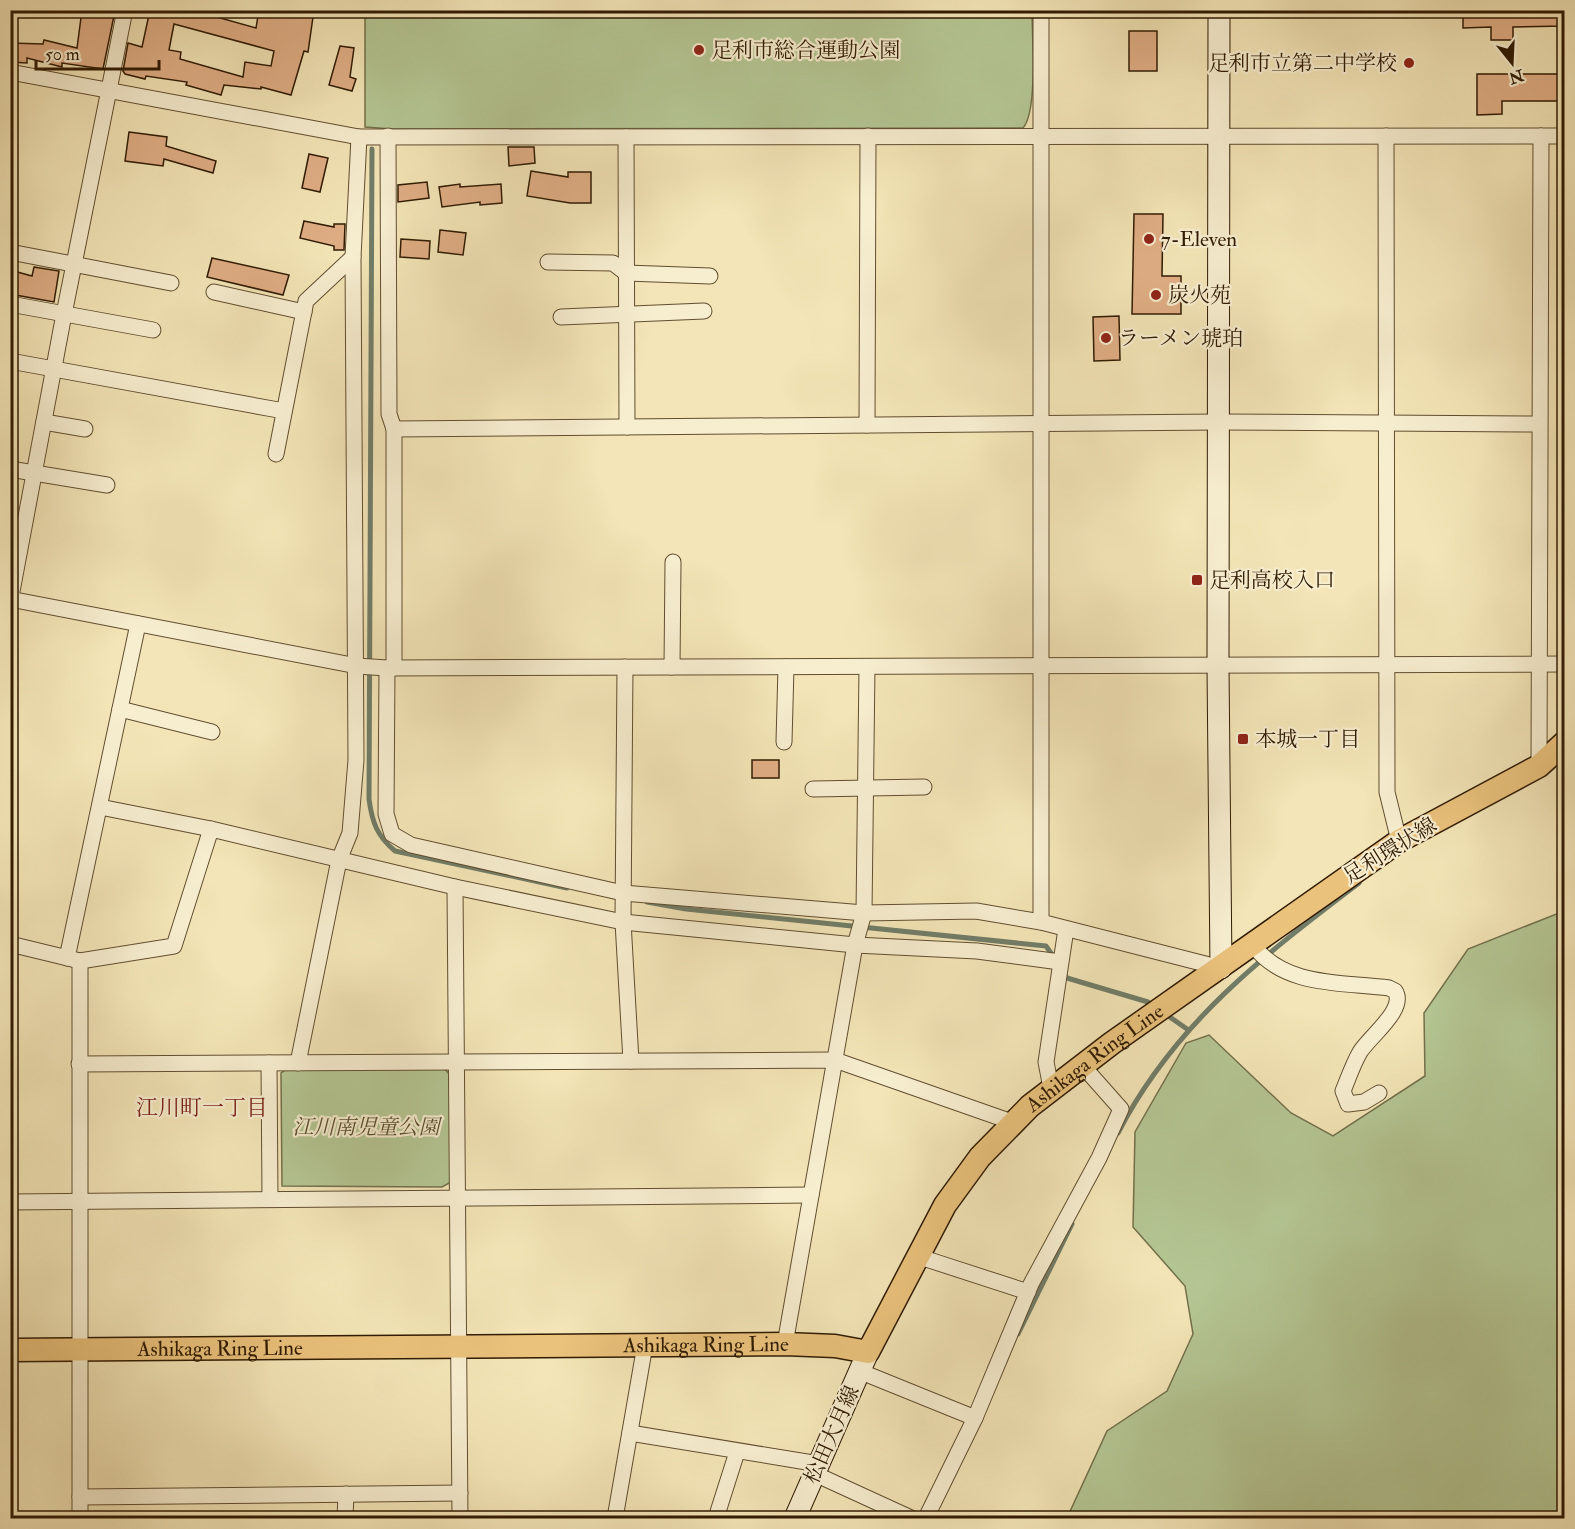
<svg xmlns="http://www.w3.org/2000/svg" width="1575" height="1529" font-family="'IM FELL Double Pica','Noto Serif JP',serif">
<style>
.green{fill:#b4c693;stroke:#72704b;stroke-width:1.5}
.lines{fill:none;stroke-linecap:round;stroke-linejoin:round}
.stream{stroke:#717d68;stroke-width:5}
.building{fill:#e0ae85;stroke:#301b03;stroke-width:1.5;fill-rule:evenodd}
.street-casing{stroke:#614e30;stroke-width:17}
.secondary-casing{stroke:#301b03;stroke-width:23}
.primary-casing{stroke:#301b03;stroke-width:25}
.street{stroke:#f7eed0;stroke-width:15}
.secondary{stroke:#f7eed0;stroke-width:21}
.primary{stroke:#eac27c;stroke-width:22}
.poi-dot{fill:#8f2418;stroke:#f7eed0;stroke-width:2}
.labels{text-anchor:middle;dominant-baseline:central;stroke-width:4.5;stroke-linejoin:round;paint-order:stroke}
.poi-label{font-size:21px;fill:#301b03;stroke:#f7eed0;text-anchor:start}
.street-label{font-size:21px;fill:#301b03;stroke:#f7eed0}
.park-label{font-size:21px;font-style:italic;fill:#584e2e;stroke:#f7eed0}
.neighbourhood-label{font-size:22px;fill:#7a1f14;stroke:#f7eed0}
</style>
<rect width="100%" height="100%" fill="#f3e5b7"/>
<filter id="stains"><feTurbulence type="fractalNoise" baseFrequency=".00333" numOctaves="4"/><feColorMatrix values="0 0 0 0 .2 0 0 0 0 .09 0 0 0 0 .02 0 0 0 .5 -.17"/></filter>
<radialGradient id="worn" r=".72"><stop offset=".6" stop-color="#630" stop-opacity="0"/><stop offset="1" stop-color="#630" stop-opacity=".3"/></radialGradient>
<!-- green -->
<g class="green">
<path d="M365,11H1032C1032,36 1038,111 1023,128L392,129L365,127Z"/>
<path d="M1564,911V1518H1067L1107,1431L1167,1391L1193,1334L1185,1286L1133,1227L1135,1132L1186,1043L1209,1035L1291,1113L1333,1136L1425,1076L1424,1013L1468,949Z"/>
<path d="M444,1068L450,1075L451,1182L442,1187L282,1186L281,1073L287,1069Z"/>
</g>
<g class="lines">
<!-- stream -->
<g class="stream">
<path d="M372,149L369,799C372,822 377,836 395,851L567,888"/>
<path d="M1547,772L1564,758"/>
<path d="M647,902L686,909L1046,946L1055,959"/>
<path d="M1063,972L1067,978L1148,1002L1154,1006"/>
<path d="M1164,1013L1187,1029"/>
<path d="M1118,1133C1174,1024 1264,955 1359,883"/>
<path d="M1018,1334L1072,1224"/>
</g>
</g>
<!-- building -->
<g class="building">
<path d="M82,10L115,11L103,69L62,63V67L27,58V63L10,62V43L43,44L44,40L77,48Z"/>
<path d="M150,10H207L206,14L256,28L259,10H314L308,52L304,51L291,95L261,87V89L224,85L221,95L186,85L187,82L146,76L145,79L125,74L123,71L128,43L142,47ZM174,24L274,51L271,66L245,62L243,77L180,59L181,52L169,50Z"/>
<path d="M1463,10H1564V26L1513,27V40H1491V27L1463,28Z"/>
<rect x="1129" y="31" width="28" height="40"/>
<path d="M340,46L354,48L350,77L356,79L352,91L329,85Z"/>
<path d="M1477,74H1564V101H1502V114L1477,115Z"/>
<path d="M129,132L167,137L166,146L216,161L213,173L164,159L163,166L125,161Z"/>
<path d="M508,147H534L535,163L509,166Z"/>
<path d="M309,154L328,158L320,192L302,188Z"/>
<path d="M531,171L568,177V172H591V203H570L527,196Z"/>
<path d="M427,182L429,198L398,202V185Z"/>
<path d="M460,184V187L501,184L502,203L480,205V202L442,207L439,187Z"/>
<path d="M1134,214H1163L1162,276H1181V314H1132Z"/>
<path d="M304,221L334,227V224H345L344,250H334V246L300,238Z"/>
<path d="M440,230L466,233L463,255L438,252Z"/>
<path d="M401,239L430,241L429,259L400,257Z"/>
<path d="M212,258L289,275L283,295L207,277Z"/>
<path d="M34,267L59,271L54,302L10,294V270L32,276Z"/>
<path d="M1119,316L1120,360L1094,361L1093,317Z"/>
<rect x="752" y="760" width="27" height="18"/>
</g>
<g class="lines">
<defs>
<g id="street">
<path d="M10,72L359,137L1564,136"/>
<path d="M388,136L389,414L394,429V668"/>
<path d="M1386,136L1387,792L1399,841"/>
<path d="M626,137L627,427"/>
<path d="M10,252L171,283"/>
<path d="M548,262L613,263L626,273L710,276"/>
<path d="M214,292L304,312"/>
<path d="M10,304L153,330"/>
<path d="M561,317L704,311"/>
<path d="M10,361L284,411"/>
<path d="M44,422L85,429"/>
<path d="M867,425L868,136"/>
<path d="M394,429L1219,422L1539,424"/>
<path d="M276,454L306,301L353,257"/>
<path d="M10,469L107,485"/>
<path d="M10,599L357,666L387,668L1564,664"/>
<path d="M10,602L64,314L125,10"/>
<path d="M625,667L623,922L631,1061"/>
<path d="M672,667L673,562"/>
<path d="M387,668L386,814L392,834L411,845L623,893L864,913L976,911L1041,922L1221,968"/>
<path d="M120,709L212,732"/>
<path d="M784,742L786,667"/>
<path d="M1539,766L1541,136"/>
<path d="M813,789L924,787"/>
<path d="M100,807L211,829L455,887L623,922L855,945L977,951L1060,962"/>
<path d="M455,887L460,1518"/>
<path d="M1041,922V10"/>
<path d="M10,944L80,961L174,946L211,829"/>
<path d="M1253,945C1284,987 1341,982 1389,988L1395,991C1407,1009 1369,1037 1360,1052C1353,1064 1348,1079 1343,1091L1348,1104L1364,1102L1379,1093"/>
<path d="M67,958L138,624"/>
<path d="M269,1063L270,1199"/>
<path d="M298,1063L339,860L350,833L356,760L353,257L359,137"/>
<path d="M79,1064L835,1060L1012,1122"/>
<path d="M1051,1088L1046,1062L1066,929"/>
<path d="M10,1202L811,1195"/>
<path d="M917,1256L1028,1292"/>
<path d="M785,1344L855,945L864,913L867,667"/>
<path d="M859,1371L975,1418L1031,1284L1099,1158L1121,1109L1082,1065"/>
<path d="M630,1433L819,1464"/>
<path d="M815,1474L911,1518"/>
<path d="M80,1497L460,1493"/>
<path d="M80,1518V961"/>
<path d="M345,1518L346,1494"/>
<path d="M615,1518L645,1345"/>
<path d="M716,1518L737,1452"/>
<path d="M926,1518L975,1418"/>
</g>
<g id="secondary">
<path d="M1219,10L1218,667L1221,968"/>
<path d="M795,1518L868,1352"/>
</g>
<g id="primary">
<path id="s1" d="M10,1350L785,1344L835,1346L868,1352L945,1205L980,1157L1030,1106L1112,1043L1399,841L1539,766L1564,743"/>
</g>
</defs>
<!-- street casing -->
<use href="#street" class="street-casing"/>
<!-- secondary casing -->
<use href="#secondary" class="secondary-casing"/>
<!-- primary casing -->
<use href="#primary" class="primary-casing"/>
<!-- street -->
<use href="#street" class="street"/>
<!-- secondary -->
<use href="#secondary" class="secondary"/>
<!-- primary -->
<use href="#primary" class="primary"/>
</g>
<!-- markers -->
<g class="poi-dot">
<circle cx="699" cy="50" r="6"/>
<circle cx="1409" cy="63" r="6"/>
<circle cx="1149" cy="239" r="6"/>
<circle cx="1156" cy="295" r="6"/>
<circle cx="1106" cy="338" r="6"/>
<rect x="1191" y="574" width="12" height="12" rx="3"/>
<rect x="1237" y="733" width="12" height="12" rx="3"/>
</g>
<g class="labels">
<!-- poi labels -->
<g class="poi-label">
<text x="711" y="50">足利市総合運動公園</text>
<text x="1397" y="63" text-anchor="end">足利市立第二中学校</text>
<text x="1161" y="239">7-Eleven</text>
<text x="1168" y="295">炭火苑</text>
<text x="1118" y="338">ラーメン琥珀</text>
<text x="1209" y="580">足利高校入口</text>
<text x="1255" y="739">本城一丁目</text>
</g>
<!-- street labels -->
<g class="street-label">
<text transform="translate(1390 851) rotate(-32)">足利環状線</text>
<text stroke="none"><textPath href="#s1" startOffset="1236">Ashikaga Ring Line</textPath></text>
<text stroke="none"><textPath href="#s1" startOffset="696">Ashikaga Ring Line</textPath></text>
<text stroke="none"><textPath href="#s1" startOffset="210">Ashikaga Ring Line</textPath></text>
<text transform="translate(832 1435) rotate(-66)">松田大月線</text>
</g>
<!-- park labels -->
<g class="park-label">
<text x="366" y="1127">江川南児童公園</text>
</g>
<!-- neighbourhood labels -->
<g class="neighbourhood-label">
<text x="202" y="1108">江川町一丁目</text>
</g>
</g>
<!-- margin -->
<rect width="1575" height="1529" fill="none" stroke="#f3e5b7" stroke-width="36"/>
<rect x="12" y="12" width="1551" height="1505" fill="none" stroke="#301b03" stroke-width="3"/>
<rect x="18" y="18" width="1539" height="1493" fill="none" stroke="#301b03" stroke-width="1.5"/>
<!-- north arrow -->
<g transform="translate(1512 63) rotate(162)" stroke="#f7eed0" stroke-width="4.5" paint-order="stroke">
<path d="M0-4.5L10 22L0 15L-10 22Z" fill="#301b03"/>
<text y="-9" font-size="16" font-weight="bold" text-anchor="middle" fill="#301b03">N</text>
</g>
<!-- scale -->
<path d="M36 60v9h123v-9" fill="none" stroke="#301b03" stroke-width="3"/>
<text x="45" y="60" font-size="18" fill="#301b03" stroke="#f7eed0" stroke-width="4.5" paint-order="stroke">50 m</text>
<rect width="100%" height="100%" filter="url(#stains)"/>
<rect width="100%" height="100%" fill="url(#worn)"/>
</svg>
